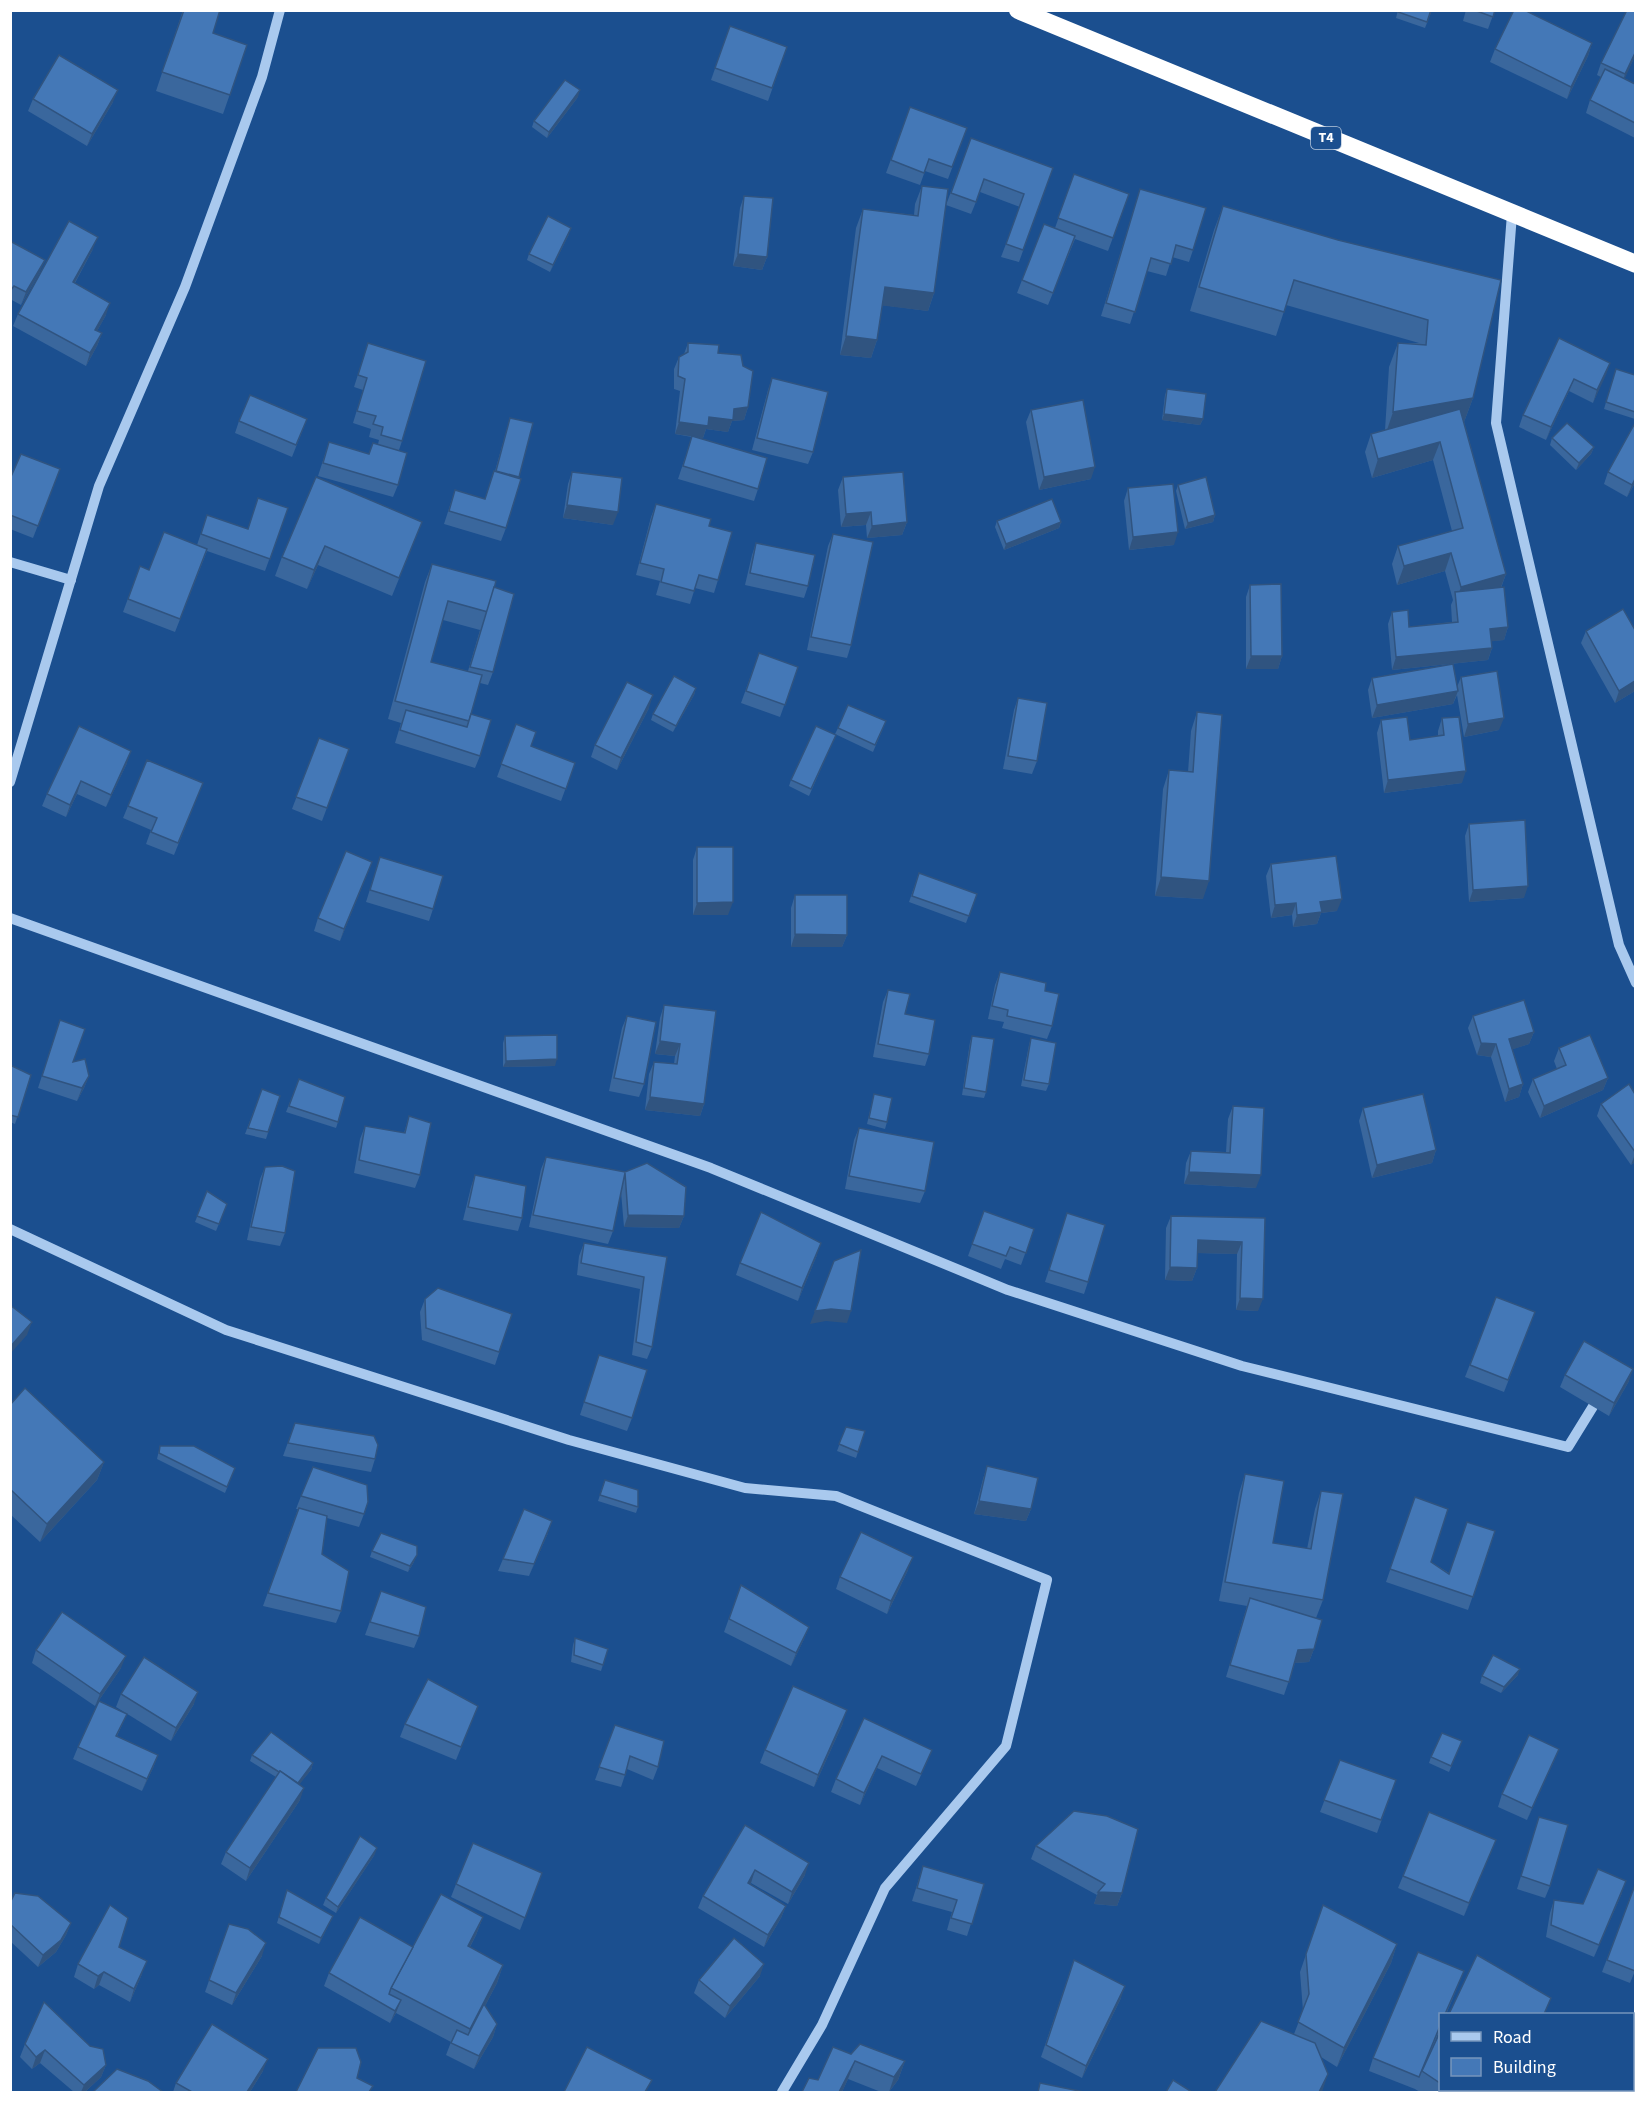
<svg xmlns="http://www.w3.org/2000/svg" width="1646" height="2103" font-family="'Source Sans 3',sans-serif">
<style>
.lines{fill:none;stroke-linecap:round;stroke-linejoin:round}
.minor{stroke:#a9c9ee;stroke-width:10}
.highway{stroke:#fff;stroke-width:18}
.wall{fill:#3a679d;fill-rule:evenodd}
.shaded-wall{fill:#305480}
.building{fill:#4478b7;stroke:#305480;stroke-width:1.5}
.labels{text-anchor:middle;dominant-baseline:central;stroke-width:4.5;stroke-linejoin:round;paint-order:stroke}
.shield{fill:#1b4f8f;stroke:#bbcadd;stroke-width:1.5}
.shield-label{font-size:14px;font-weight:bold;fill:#fff}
</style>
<rect width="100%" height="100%" fill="#1b4f8f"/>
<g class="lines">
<!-- minor -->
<g class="minor">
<path d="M1512,214L1496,423L1619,945L1636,983"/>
<path d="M10,562L71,580"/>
<path d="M10,782L99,486L185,287L262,77L280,10"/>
<path d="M10,918L711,1168L1008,1290L1242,1366L1568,1447L1597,1400"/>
<path d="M10,1229L226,1330L569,1440L745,1488L836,1496L1047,1580L1006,1746L885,1888L822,2025L782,2092"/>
</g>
<!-- highway -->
<path class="highway" d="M1018,10L1636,264"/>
</g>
<!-- wall -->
<g class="wall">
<path d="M183,10L213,33L247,45L223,114L156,91Z"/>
<path d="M1398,10H1432L1425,28L1396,18Z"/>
<path d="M1466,10H1495L1488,29L1463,21Z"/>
<path d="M1635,10V56L1624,79L1635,84V138L1586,113L1590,100L1601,77L1597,75L1601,63Z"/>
<path d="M730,26L787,47L768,101L711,80Z"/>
<path d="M1592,43L1588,56L1567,99L1490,62L1495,49Z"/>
<path d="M578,97L547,138L532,127L534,121Z"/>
<path d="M33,99L113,102L87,146L28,111Z"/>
<path d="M910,107L967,128L948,179L925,171L920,185L886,173Z"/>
<path d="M971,138L1053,168L1019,262L1001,257L1020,207L980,192L971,214L946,205Z"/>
<path d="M1074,174L1129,194L1108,251L1075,239L1048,305L1017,293L1022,280L1055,228Z"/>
<path d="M922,186L934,293L928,311L882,305L877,340L871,358L840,355L856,228L863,209L914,215L915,204Z"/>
<path d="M1140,189L1193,250L1189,262L1172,257L1166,276L1147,271L1130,324L1101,316Z"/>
<path d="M744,196L767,257L762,270L733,266L740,208Z"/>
<path d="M1223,206L1338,240L1501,280L1473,398L1464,422L1506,574L1501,588L1508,627L1504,640L1491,641L1492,648L1488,660L1392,670L1388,624L1392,612L1409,627L1452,622L1451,605L1453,600L1445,571L1397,585L1392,564L1398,546L1452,531L1433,460L1372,478L1365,452L1371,434L1385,430L1389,367L1398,343H1419L1286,305L1276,336L1190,311L1214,230Z"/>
<path d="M569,234L550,272L527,260L529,254Z"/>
<path d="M10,241L40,272L21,305L10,299Z"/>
<path d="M93,249L75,283L106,315L97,331L102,333L97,346L86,366L13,326L18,314Z"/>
<path d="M1559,338L1610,363L1593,403L1569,391L1546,440L1519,427L1523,415Z"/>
<path d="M368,343L402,441L399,450L398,485L393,497L318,476L329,442L369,454L378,444L379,440L369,437L371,429L353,423L363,390L354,387Z"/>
<path d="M688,343L718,353L748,407L744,420L732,421L728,432L706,429L703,438L697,437L758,489L754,501L678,479L692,437L675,434L680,391L674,389V369L679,357L684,354Z"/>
<path d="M1614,375H1635V419L1604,409Z"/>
<path d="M772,378L813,452L808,464L752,450L768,390Z"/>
<path d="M1167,389L1203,419L1200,425L1162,420L1165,395Z"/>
<path d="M1031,410L1091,479L1039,490L1026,422Z"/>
<path d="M510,418L533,423L506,528L501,541L444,524L455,490L485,499L494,471H495Z"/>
<path d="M307,419L292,457L235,433L239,421Z"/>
<path d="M1552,438L1594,447L1591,454L1576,470L1550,445Z"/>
<path d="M60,469L33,538L10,529V479Z"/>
<path d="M572,472L613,525L563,518L568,484Z"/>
<path d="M1608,472L1635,483L1627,497L1604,484Z"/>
<path d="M843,477L907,522L902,535L867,538L866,525L841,527L838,490Z"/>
<path d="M1178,485L1215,515L1213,522L1185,529L1176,491Z"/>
<path d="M1128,488L1174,545L1129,550L1124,501Z"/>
<path d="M656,504L709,526L718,580L714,593L695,588L690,604L656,595L660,581L636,575L651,517Z"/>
<path d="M288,508L265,571L207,551L175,632L123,612L140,566L149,570L197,545L207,515L248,529Z"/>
<path d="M997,521L1061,522L1059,528L1004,550L995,527Z"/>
<path d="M422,522L392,596L318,565L307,589L275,576L282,557Z"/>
<path d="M833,534L851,645L847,658L807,650L828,546Z"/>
<path d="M756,543L808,586L804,598L745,585L752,555Z"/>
<path d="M432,564L494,587L493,672L488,685L480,683L471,714L480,756L475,768L395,743L401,723L388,719L425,582ZM443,620L480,630L468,671L431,662Z"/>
<path d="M1250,585L1282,656L1278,669H1246V597Z"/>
<path d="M1586,631L1635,691L1615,703L1581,643Z"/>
<path d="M759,653L798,667L780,717L741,703Z"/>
<path d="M1461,677L1499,730L1464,737L1457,695L1453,704L1372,718L1368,690L1372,678L1457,687Z"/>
<path d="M696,688L694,695L673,732L651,720L653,714Z"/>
<path d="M1018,698L1037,761L1032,774L1003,769L1014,710Z"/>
<path d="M649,708L617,770L591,757L595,745Z"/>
<path d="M1197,712L1203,899L1155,896L1163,789L1169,770L1188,772L1191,731Z"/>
<path d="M1442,718L1462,783L1384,793L1377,733L1381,720L1410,740L1438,736V731Z"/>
<path d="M886,721L873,752L835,734L838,728Z"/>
<path d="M516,724L531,746L575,763L561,801L497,777Z"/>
<path d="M319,738L349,749L322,821L292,809Z"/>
<path d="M833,741L809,796L789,786L791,780Z"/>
<path d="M127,763L106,807L77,794L66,817L42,806L47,794Z"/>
<path d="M198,795L174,855L146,844L151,830L123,818L128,806Z"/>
<path d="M1469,824L1524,898L1469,902L1465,836Z"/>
<path d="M697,847L728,915H693V860Z"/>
<path d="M380,857L433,909L429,921L366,902Z"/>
<path d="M372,862L340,941L314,931L318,918Z"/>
<path d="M1271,864L1337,911L1321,913L1317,924L1293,927L1292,915L1271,918L1266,876Z"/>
<path d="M919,873L977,894L966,923L909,902Z"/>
<path d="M795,895L847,935L842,947H791V908Z"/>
<path d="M1000,972L1045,991L1052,1026L1047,1039L1002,1028L1004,1022L988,1019L995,985Z"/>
<path d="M888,990L905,1014L929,1054L925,1066L873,1057L883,1002Z"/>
<path d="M664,1005L704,1104L700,1116L645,1110L649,1074L654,1062L674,1064L675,1056L655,1054L660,1018Z"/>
<path d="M627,1016L644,1084L639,1097L609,1091L622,1028Z"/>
<path d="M1473,1016L1534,1032L1529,1044L1512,1049L1523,1084L1519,1097L1505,1102L1491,1057L1477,1055L1468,1028Z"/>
<path d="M60,1020L73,1062L89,1076L84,1088L77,1101L38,1088Z"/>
<path d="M505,1036L555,1066L503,1067V1043Z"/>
<path d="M972,1036L986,1092L984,1098L962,1095L970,1042Z"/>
<path d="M1031,1038L1049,1084L1046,1091L1021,1086L1029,1045Z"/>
<path d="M1559,1048L1608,1078L1603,1090L1540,1118L1528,1092L1533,1079L1557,1069L1554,1061Z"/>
<path d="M10,1065L31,1075L15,1124L10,1122Z"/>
<path d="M299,1079L338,1122L336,1128L286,1112Z"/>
<path d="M262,1089L280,1096L266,1139L245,1134Z"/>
<path d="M874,1094L887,1122L885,1129L867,1124Z"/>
<path d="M1635,1094V1162L1631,1165L1597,1116L1601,1104Z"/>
<path d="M1233,1106L1256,1188L1184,1184L1186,1163L1191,1151L1226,1152L1228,1119Z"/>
<path d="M1363,1108L1436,1150L1432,1163L1372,1178L1359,1121Z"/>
<path d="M409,1116L420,1175L415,1188L354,1173L360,1139L365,1126L404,1133Z"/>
<path d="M859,1128L925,1191L920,1203L845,1189L854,1140Z"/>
<path d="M546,1157L625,1172L684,1216L679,1228L624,1227L621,1192L613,1231L608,1244L529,1227L541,1169Z"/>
<path d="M265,1167L285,1233L280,1246L247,1240L260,1179Z"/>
<path d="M475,1175L522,1218L518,1231L463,1220L471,1187Z"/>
<path d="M207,1191L227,1204L216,1231L195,1222Z"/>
<path d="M984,1211L1034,1229L1021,1265L1005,1259L1001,1269L968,1256Z"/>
<path d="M1067,1213L1088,1282L1084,1294L1045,1282Z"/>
<path d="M1171,1216L1265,1218L1258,1311L1236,1310L1237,1254L1198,1253L1197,1268L1192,1281L1165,1280L1166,1228Z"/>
<path d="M584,1243L667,1257L652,1347L647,1359L632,1355L640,1289L577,1275L579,1256Z"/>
<path d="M817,1255L798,1301L736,1275L740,1263Z"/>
<path d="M1496,1297L1535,1312L1504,1392L1465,1377Z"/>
<path d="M425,1299L512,1314L495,1365L422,1340L420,1312Z"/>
<path d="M599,1355L632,1418L627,1431L580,1415Z"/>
<path d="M1565,1375L1629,1381L1609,1416L1560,1387Z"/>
<path d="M10,1405L104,1462L97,1480L40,1542L10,1514Z"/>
<path d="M295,1423L375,1459L371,1472L283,1456Z"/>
<path d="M846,1427L865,1431L856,1458L837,1451Z"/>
<path d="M160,1446L235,1468L225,1493L157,1459Z"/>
<path d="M987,1466L1031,1509L1026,1521L974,1514L983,1479Z"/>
<path d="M1245,1474L1273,1543L1307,1549L1315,1509L1321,1491L1323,1600L1316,1618L1314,1649L1309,1662L1295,1663L1284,1695L1226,1677L1247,1606L1219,1601L1239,1493Z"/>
<path d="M605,1480L638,1507L636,1513L598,1501Z"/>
<path d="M301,1496L364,1514L359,1527L327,1518L322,1554L341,1611L336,1623L263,1606L298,1509H296Z"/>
<path d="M1415,1497L1431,1562L1449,1573L1495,1531L1468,1610L1386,1582Z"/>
<path d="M548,1533L529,1576L498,1571L503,1559Z"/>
<path d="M372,1551L414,1562L408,1572L370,1557Z"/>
<path d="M908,1570L887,1614L836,1589L840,1577Z"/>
<path d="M741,1585L809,1627L804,1639L791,1666L724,1632Z"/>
<path d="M381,1591L419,1636L414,1648L365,1635Z"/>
<path d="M575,1638L608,1649L601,1671L571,1662L573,1645Z"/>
<path d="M36,1650L121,1668L95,1706L32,1663Z"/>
<path d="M1518,1675L1501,1693L1480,1683L1482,1676Z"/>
<path d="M121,1694L194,1704L171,1741L116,1707Z"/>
<path d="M478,1706L456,1760L400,1737L405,1724Z"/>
<path d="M127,1714L117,1736L158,1755L153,1768L142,1791L73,1759L78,1747Z"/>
<path d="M864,1718L932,1750L927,1762L916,1786L877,1768L860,1805L831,1792L836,1779Z"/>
<path d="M843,1723L814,1787L760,1763L765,1750Z"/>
<path d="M615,1725L658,1767L653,1780L627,1769L621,1787L595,1780Z"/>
<path d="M1462,1741L1449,1772L1429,1763L1431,1757Z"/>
<path d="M1559,1749L1554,1761L1527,1820L1498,1807L1502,1794Z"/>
<path d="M252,1755L313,1763L311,1770L299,1784L300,1800L246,1881L221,1864L226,1852L276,1777L250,1761Z"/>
<path d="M1340,1760L1396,1780L1377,1833L1320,1812Z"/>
<path d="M1539,1817L1550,1886L1545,1898L1517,1889Z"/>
<path d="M745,1825L805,1875L788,1904L751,1883L750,1885L786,1906L781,1918L764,1947L698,1908L703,1896Z"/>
<path d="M1496,1840L1464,1916L1398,1888L1403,1876Z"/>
<path d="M1036,1846L1122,1893L1117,1906L1094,1904L1097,1895L1031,1859Z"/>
<path d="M375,1854L336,1913L323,1905L326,1898Z"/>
<path d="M923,1866L984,1884L967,1936L947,1930L952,1912L912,1901Z"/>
<path d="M542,1873L520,1930L451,1897L456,1884Z"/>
<path d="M1635,1885V1971L1630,1983L1602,1972Z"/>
<path d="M287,1890L330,1922L319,1944L277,1923Z"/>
<path d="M1622,1893L1594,1957L1546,1937L1550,1913L1554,1900L1583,1904Z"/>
<path d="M10,1903L71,1923L66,1935L56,1952L38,1967L10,1941Z"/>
<path d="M1323,1905L1397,1944L1391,1963L1337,2067L1321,2057L1294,2034L1303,2011L1300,1972Z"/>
<path d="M483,1917L476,1935L470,1947L503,1965L497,1983L485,2006L497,2024L493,2037L474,2069L446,2055L451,2042L396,2013L390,2023L324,1986L329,1973L413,1947Z"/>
<path d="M229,1924L262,1956L232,2005L205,1992Z"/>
<path d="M119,1947L142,1974L130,2002L99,1985L94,1989L74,1977L78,1964Z"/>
<path d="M1074,1960L1121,1998L1082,2078L1041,2057Z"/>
<path d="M760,1976L725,2018L694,1993L699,1980Z"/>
<path d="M1459,1983L1429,2056L1440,2032V2090H1514L1512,2092H1420L1415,2089L1369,2071L1373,2058Z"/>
<path d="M25,2044L106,2065L101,2077L85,2092H74L40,2063L32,2069L20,2057Z"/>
<path d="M851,2054L905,2061L898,2080L889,2092H881L848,2079L842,2092H802Z"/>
<path d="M263,2071L250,2092H173L176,2083Z"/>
</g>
<!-- shaded-wall -->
<g class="shaded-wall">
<path d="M1592,43L1588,56L1567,99L1571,87Z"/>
<path d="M1635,53V56L1621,87L1625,74Z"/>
<path d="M118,90L113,102L87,146L92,134Z"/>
<path d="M580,90L578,97L547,138L549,132Z"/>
<path d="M571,228L569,234L550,272L553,265Z"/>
<path d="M98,237L93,249L68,295L73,282Z"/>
<path d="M738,254L767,257L762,270L733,266Z"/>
<path d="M45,260L40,272L21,305L26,292Z"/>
<path d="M885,287L934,293L928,311L878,305Z"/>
<path d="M110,303L106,315L91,342L95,330Z"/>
<path d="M102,333L97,346L86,366L90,353Z"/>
<path d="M846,336L877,340L871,358L840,355Z"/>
<path d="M1610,363L1606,375L1593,403L1597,390Z"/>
<path d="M1574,379L1569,391L1546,440L1551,427Z"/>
<path d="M1473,398L1464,422L1385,436L1393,412Z"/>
<path d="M748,407L744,420L732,421L728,432L706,429L703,438L675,434L679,422L709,417L734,409Z"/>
<path d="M1164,414L1203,419L1200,425L1162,420Z"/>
<path d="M1440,442L1433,460L1372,478L1378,459Z"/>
<path d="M1594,447L1591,454L1576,470L1579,463Z"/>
<path d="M1095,467L1091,479L1039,490L1044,477Z"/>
<path d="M1635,479V483L1627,497L1632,485Z"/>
<path d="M567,505L618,512L613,525L563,518Z"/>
<path d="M871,512L866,525L841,527L846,514Z"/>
<path d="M1215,515L1213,522L1185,529L1188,523Z"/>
<path d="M907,522L902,535L867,538L872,526Z"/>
<path d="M1061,522L1059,528L1004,550L1006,544Z"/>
<path d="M1178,532L1174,545L1129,550L1133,537Z"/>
<path d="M325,546L318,565L307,589L314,570Z"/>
<path d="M1451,553L1445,571L1397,585L1404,566Z"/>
<path d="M1506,574L1499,592L1456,600L1461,587Z"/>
<path d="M1508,627L1504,640L1486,642L1490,629Z"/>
<path d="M1492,648L1488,660L1392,670L1396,657Z"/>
<path d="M1251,656H1282L1278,669H1246Z"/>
<path d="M1635,681V691L1615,703L1619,691Z"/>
<path d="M696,688L694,695L673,732L676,726Z"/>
<path d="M1458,691L1453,704L1372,718L1377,705Z"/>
<path d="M653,695L649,708L617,770L621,758Z"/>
<path d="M1504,718L1499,730L1464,737L1468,724Z"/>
<path d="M131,751L127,763L106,807L111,795Z"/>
<path d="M1466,771L1462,783L1384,793L1388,780Z"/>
<path d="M81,781L77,794L66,817L70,805Z"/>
<path d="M372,862L367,875L340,941L344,929Z"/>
<path d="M1161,877L1209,881L1203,899L1155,896Z"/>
<path d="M1528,886L1524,898L1469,902L1473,890Z"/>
<path d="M1342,899L1337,911L1321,913L1317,924L1293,927L1297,915L1320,902Z"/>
<path d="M733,902L728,915H693L697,903Z"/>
<path d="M1296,903L1292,915L1271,918L1275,905Z"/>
<path d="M795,934L847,935L842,947H791Z"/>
<path d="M1534,1032L1529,1044L1505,1052L1509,1039Z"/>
<path d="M660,1041L680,1044L675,1056L655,1054Z"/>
<path d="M1481,1043L1496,1044L1491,1057L1477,1055Z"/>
<path d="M557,1059L555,1066L503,1067L506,1061Z"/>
<path d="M89,1076L84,1088L77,1101L82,1088Z"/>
<path d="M1608,1078L1603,1090L1540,1118L1544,1106Z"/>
<path d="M1523,1084L1519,1097L1505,1102L1509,1089Z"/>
<path d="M650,1097L704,1104L700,1116L645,1110Z"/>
<path d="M1436,1150L1432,1163L1372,1178L1377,1165Z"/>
<path d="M1635,1154V1162L1631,1165Z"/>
<path d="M1189,1172L1261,1175L1256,1188L1184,1184Z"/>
<path d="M628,1215L684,1216L679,1228L624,1227Z"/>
<path d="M1198,1240L1242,1242L1237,1254L1194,1253Z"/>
<path d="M821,1243L817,1255L798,1301L802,1288Z"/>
<path d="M1170,1267L1197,1268L1192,1281L1165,1280Z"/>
<path d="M1240,1298L1263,1299L1258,1311L1236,1310Z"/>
<path d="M831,1309L851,1311L847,1323L826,1321L810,1324L815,1311Z"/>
<path d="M32,1322L27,1335L10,1354V1347Z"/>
<path d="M1633,1369L1629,1381L1609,1416L1614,1403Z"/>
<path d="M104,1462L97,1480L40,1542L47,1524Z"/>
<path d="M979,1501L1031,1509L1026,1521L974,1514Z"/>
<path d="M552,1521L548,1533L529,1576L534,1564Z"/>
<path d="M417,1555L414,1562L408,1572L410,1566Z"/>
<path d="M913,1557L908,1570L887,1614L891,1601Z"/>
<path d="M809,1627L804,1639L791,1666L796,1653Z"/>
<path d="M1314,1649L1309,1662L1294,1663L1298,1650Z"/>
<path d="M126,1656L121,1668L95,1706L100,1694Z"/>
<path d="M1520,1669L1518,1675L1501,1693L1504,1687Z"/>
<path d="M198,1692L194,1704L171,1741L176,1728Z"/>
<path d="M847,1710L843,1723L814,1787L818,1775Z"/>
<path d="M1559,1749L1554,1761L1527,1820L1532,1808Z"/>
<path d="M158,1755L153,1768L142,1791L147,1779Z"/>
<path d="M882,1756L877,1768L860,1805L864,1793Z"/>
<path d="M313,1763L311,1770L295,1790L298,1783Z"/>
<path d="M304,1788L300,1800L246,1881L250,1868Z"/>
<path d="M1496,1840L1491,1853L1464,1916L1469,1903Z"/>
<path d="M377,1848L375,1854L336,1913L338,1907Z"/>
<path d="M809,1863L805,1875L788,1904L792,1892Z"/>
<path d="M755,1870L751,1883L743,1896L748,1883Z"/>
<path d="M1626,1881L1622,1893L1594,1957L1599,1945Z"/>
<path d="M1098,1892L1122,1893L1117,1906L1094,1904Z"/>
<path d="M786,1906L781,1918L764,1947L768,1935Z"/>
<path d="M333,1916L319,1944L321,1938Z"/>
<path d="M483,1917L476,1935L461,1964L468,1946Z"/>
<path d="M71,1923L66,1935L56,1952L38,1967L43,1955Z"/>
<path d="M266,1943L262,1956L232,2005L236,1993Z"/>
<path d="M1397,1944L1391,1963L1337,2067L1344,2048Z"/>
<path d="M147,1961L142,1974L130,2002L134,1989Z"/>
<path d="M764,1964L760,1976L725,2018L730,2006Z"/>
<path d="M503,1965L497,1983L463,2048L470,2029Z"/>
<path d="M104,1972L99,1985L94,1989L98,1976Z"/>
<path d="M1125,1986L1121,1998L1082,2078L1086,2066Z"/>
<path d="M401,2000L396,2013L390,2023L395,2011Z"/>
<path d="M497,2024L493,2037L474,2069L479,2056Z"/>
<path d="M45,2050L40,2063L32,2069L36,2057Z"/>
<path d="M268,2059L263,2071L250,2092H247Z"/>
<path d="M855,2061L848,2079L842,2092H839Z"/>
<path d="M905,2061L898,2080L889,2092L894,2077Z"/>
<path d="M106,2065L101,2077L85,2092H81L84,2085Z"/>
<path d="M1328,2074L1322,2092H1319Z"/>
</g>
<!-- building -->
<g class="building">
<path d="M184,10H220L213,33L247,45L230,95L162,72Z"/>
<path d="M1398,10H1431L1427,22L1398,12Z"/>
<path d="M1474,10H1495L1493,17Z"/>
<path d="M1514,10H1524L1592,43L1571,87L1495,49Z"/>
<path d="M1627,10H1635V53L1625,74L1601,63Z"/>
<path d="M730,26L787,47L772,88L715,68Z"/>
<path d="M59,55L118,90L92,134L33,99Z"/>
<path d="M1605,69L1635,84V123L1590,100Z"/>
<path d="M565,80L580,90L549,132L534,121Z"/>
<path d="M910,107L967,128L952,167L929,159L924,173L891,160Z"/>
<path d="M971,138L1053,168L1023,250L1006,244L1024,194L984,179L976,202L951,193Z"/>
<path d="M1074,174L1129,194L1113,238L1058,218Z"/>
<path d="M922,186L948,189L934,293L885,287L877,340L846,336L863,209L918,216Z"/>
<path d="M1140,189L1206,208L1193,250L1176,245L1171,264L1151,258L1135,312L1106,303Z"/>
<path d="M744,196L773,198L767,257L738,254Z"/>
<path d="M1223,206L1338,240L1501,280L1473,398L1393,412L1398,343L1426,345L1428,320L1294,280L1284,312L1199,287Z"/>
<path d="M548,216L571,228L553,265L529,254Z"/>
<path d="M69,221L98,237L73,282L110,303L95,330L102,333L90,353L18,314Z"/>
<path d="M1044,224L1075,236L1053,293L1022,280Z"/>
<path d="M10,241L45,260L26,292L14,286L10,291Z"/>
<path d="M1559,338L1610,363L1597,390L1574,379L1551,427L1523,415Z"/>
<path d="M368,343L426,361L402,441L381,435L383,427L373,424L376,416L357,411L367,378L358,375Z"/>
<path d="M688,343L719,345L718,353L741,355L743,366L753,371L748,407L734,409L733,420L709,417L708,426L679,422L685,379L678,376L679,357L688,352Z"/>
<path d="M1616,369L1635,375V412L1606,402Z"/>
<path d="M772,378L828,392L813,452L757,438Z"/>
<path d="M1167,389L1206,394L1203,419L1164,414Z"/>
<path d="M250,395L307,419L296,445L239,421Z"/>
<path d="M1083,400L1095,467L1044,477L1031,410Z"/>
<path d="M1460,409L1506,574L1461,587L1451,553L1404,566L1398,546L1463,528L1440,442L1378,459L1371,434Z"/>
<path d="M510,418L533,423L519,477L496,471Z"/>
<path d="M1567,423L1594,447L1579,463L1552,438Z"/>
<path d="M1635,423V479L1632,485L1608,472Z"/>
<path d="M692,436L767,458L758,489L683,466Z"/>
<path d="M329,442L369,454L373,443L407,453L398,485L323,463Z"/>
<path d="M21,454L60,469L38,526L10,515V479Z"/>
<path d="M494,471L521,479L506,528L449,511L455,490L485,499Z"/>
<path d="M572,472L622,478L618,512L567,505Z"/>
<path d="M903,472L907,522L872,526L871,512L846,514L843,477Z"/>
<path d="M316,477L422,522L399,578L325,546L314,570L282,557Z"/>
<path d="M1206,477L1215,515L1188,523L1178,485Z"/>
<path d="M1173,484L1178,532L1133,537L1128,488Z"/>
<path d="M258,498L288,508L270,559L201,534L207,515L248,529Z"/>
<path d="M1052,499L1061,522L1006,544L997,521Z"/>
<path d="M656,504L711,519L709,526L732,532L718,580L699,575L694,591L661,582L664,569L640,563Z"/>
<path d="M164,532L207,549L180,619L128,599L140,566L149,570Z"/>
<path d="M833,534L873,542L851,645L811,637Z"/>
<path d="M756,543L815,555L808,586L750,573Z"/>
<path d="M432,564L496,581L488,612L448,601L431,662L482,675L469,721L395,701Z"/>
<path d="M1281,584L1282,656H1251L1250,585Z"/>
<path d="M494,587L514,594L493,672L470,667Z"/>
<path d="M1504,587L1508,627L1490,629L1492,648L1396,657L1392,612L1408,610L1409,627L1458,622L1455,592Z"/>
<path d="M1623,609L1635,630V681L1619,691L1586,631Z"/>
<path d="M759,653L798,667L785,705L746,691Z"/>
<path d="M1453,664L1458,691L1377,705L1372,678Z"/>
<path d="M1497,671L1504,718L1468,724L1461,677Z"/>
<path d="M674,676L696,688L676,726L653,714Z"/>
<path d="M627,682L653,695L621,758L595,745Z"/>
<path d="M1018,698L1047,703L1037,761L1008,756Z"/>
<path d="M848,705L886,721L875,745L838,728Z"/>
<path d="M406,710L467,727L471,714L491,720L480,756L400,730Z"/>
<path d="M1197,712L1222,715L1209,881L1161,877L1169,770L1193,772Z"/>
<path d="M1407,717L1410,740L1444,735L1442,718L1459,717L1466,771L1388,780L1381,720Z"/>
<path d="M516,724L536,732L531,746L575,763L566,789L501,764Z"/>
<path d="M79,726L131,751L111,795L81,781L70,805L47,794Z"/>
<path d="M816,726L836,735L811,789L791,780Z"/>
<path d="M319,738L349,749L327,808L296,797Z"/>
<path d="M147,760L203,783L178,843L151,832L157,818L128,806Z"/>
<path d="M1525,820L1528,886L1473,890L1469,824Z"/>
<path d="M697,847H733V902L697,903Z"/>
<path d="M346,851L372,862L344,929L318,918Z"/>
<path d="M1336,856L1342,899L1320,902L1322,912L1297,915L1296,903L1275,905L1271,864Z"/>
<path d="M380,857L443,876L433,909L370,890Z"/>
<path d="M919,873L977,894L969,916L912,896Z"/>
<path d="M795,895H847V935L795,934Z"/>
<path d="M1000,972L1046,983L1045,991L1059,994L1052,1026L1007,1016L1008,1010L992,1006Z"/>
<path d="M888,990L910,994L905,1014L935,1020L929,1054L878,1044Z"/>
<path d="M1524,1000L1534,1032L1509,1039L1523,1084L1509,1089L1496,1044L1481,1043L1473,1016Z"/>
<path d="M664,1005L716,1011L704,1104L650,1097L654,1062L677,1064L680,1044L660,1041Z"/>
<path d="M627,1016L656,1022L644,1084L614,1078Z"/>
<path d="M60,1020L85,1029L73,1062L85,1059L89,1076L82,1088L42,1076Z"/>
<path d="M557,1035V1059L506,1061L505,1036Z"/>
<path d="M1590,1035L1608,1078L1544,1106L1533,1079L1566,1065L1559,1048Z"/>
<path d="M972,1036L994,1039L986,1092L964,1088Z"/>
<path d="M1031,1038L1056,1043L1049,1084L1024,1080Z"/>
<path d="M10,1065L31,1075L18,1117L10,1115Z"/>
<path d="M299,1079L345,1097L338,1122L289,1106Z"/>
<path d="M1629,1084L1635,1094V1152L1601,1104Z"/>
<path d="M262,1089L280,1096L268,1132L248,1128Z"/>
<path d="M874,1094L892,1098L887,1122L869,1118Z"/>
<path d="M1423,1094L1436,1150L1377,1165L1363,1108Z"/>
<path d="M1233,1106L1264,1108L1261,1175L1189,1172L1191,1151L1230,1153Z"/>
<path d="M409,1116L431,1123L420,1175L359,1160L365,1126L405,1133Z"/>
<path d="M859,1128L934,1142L925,1191L849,1176Z"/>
<path d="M546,1157L625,1172L647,1163L686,1187L684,1216L628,1215L625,1173L613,1231L533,1215Z"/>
<path d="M282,1166L295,1171L285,1233L251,1227L265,1167Z"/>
<path d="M475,1175L526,1186L522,1218L468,1207Z"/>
<path d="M207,1191L227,1204L219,1224L197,1216Z"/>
<path d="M984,1211L1034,1229L1026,1253L1010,1247L1006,1256L972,1244Z"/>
<path d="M761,1212L821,1243L802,1288L740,1263Z"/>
<path d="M1067,1213L1105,1225L1088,1282L1049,1270Z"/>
<path d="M1171,1216L1265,1218L1263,1299L1240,1298L1242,1242L1198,1240L1197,1268L1170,1267Z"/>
<path d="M584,1243L667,1257L652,1347L636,1342L644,1277L581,1263Z"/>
<path d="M861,1250L851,1311L831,1309L815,1311L834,1261Z"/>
<path d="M438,1288L512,1314L499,1352L426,1328L425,1299Z"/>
<path d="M1496,1297L1535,1312L1508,1380L1470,1365Z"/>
<path d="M10,1305L32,1322L10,1347Z"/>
<path d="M1584,1341L1633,1369L1614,1403L1565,1375Z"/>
<path d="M599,1355L647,1370L632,1418L584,1402Z"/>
<path d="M25,1388L104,1462L47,1524L10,1489V1405Z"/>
<path d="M295,1423L374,1436L378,1445L375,1459L288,1443Z"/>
<path d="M846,1427L865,1431L858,1452L839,1444Z"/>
<path d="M160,1446H194L235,1468L227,1487L159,1453Z"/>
<path d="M987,1466L1038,1478L1031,1509L979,1501Z"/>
<path d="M313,1467L367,1485L368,1502L364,1514L301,1496Z"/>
<path d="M1245,1474L1284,1481L1273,1543L1311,1549L1321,1491L1343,1494L1323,1600L1225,1582Z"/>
<path d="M605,1480L638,1490V1507L600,1495Z"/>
<path d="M1415,1497L1448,1509L1431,1562L1449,1574L1467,1522L1495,1531L1473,1597L1390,1569Z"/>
<path d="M299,1508L327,1516L322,1554L349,1571L341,1611L268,1593Z"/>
<path d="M524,1509L552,1521L534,1564L503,1559Z"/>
<path d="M861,1532L913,1557L891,1601L840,1577Z"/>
<path d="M381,1533L417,1546V1555L410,1566L372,1551Z"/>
<path d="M741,1585L809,1627L796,1653L729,1619Z"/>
<path d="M381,1591L426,1607L419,1636L370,1622Z"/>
<path d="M1250,1598L1322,1620L1314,1649L1298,1650L1289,1682L1230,1665Z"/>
<path d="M62,1612L126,1656L100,1694L36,1650Z"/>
<path d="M575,1638L608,1649L603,1665L574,1655Z"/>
<path d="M1493,1655L1520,1669L1504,1687L1482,1676Z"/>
<path d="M144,1657L198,1692L176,1728L121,1694Z"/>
<path d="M428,1679L478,1706L461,1747L405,1724Z"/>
<path d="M793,1686L847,1710L818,1775L765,1750Z"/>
<path d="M99,1701L127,1714L116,1736L158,1755L147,1779L78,1747Z"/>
<path d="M864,1718L932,1750L921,1774L882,1756L864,1793L836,1779Z"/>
<path d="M615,1725L664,1741L658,1767L630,1756L625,1775L599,1767Z"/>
<path d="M271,1732L313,1763L298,1783L280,1771L279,1772L252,1755Z"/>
<path d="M1442,1733L1462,1741L1451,1766L1431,1757Z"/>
<path d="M1529,1735L1559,1749L1532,1808L1502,1794Z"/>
<path d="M1340,1760L1396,1780L1381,1820L1324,1800Z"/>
<path d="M280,1771L304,1788L250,1868L226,1852Z"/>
<path d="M1074,1811L1107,1816L1138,1829L1122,1893L1098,1892L1105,1884L1036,1846Z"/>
<path d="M1429,1812L1496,1840L1469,1903L1403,1876Z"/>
<path d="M1539,1817L1568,1825L1550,1886L1521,1876Z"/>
<path d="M745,1825L809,1863L792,1892L755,1870L748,1883L786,1906L768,1935L703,1896Z"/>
<path d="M360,1836L377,1848L338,1907L326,1898Z"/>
<path d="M473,1843L542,1873L525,1918L456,1884Z"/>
<path d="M923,1866L984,1884L972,1924L951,1918L957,1900L917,1888Z"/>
<path d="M1598,1869L1626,1881L1599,1945L1551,1925L1554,1900L1583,1904Z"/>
<path d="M1635,1885V1971L1607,1960Z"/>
<path d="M287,1890L333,1916L321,1938L279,1917Z"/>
<path d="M15,1893L38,1896L71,1923L61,1940L43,1955L10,1924V1903Z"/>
<path d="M441,1894L483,1917L468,1946L503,1965L470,2029L391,1988Z"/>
<path d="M110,1905L128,1918L119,1947L147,1961L134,1989L104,1972L98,1976L78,1964Z"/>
<path d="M1323,1905L1397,1944L1344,2048L1298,2022L1309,1994L1306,1954Z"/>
<path d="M360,1917L413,1947L391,1988L389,1994L401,2000L395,2011L329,1973Z"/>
<path d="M229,1924L248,1929L266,1943L236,1993L209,1980Z"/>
<path d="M734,1938L764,1964L730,2006L699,1980Z"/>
<path d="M1418,1952L1464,1971L1445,2014H1440V2026L1419,2077L1373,2058Z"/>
<path d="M1477,1955L1551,1998L1544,2014H1449Z"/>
<path d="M1074,1960L1125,1986L1086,2066L1046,2045Z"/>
<path d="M44,2002L90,2046L103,2049L106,2065L84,2085L45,2050L36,2057L25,2044Z"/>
<path d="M484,2004L497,2024L479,2056L451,2043L457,2030L468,2035Z"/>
<path d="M1261,2021L1315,2043L1328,2074L1319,2092H1215Z"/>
<path d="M212,2024L268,2059L247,2092H192L176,2083Z"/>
<path d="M1440,2032V2083L1422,2071Z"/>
<path d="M860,2044L905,2061L894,2077L855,2061L839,2092H802L809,2078L818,2080L833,2047L851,2054Z"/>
<path d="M587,2047L652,2080L645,2092H564Z"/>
<path d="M318,2048H356L361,2062L357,2078L373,2086L369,2092H296Z"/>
<path d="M117,2069L148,2081L163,2092H93Z"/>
<path d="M1632,2077L1635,2079V2092H1620L1622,2090H1632Z"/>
<path d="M1173,2080L1192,2092H1166Z"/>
<path d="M1040,2083L1084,2092H1038Z"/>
<path d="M1452,2090H1513L1511,2092H1456Z"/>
</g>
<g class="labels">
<!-- shield labels -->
<rect class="shield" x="1311" y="127" width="30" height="22" rx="4.5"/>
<g class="shield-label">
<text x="1326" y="138">T4</text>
</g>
</g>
<!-- border -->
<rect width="1646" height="2103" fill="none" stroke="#ffffff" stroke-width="24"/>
<!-- legend -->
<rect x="1439" y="2013" width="195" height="78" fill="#1b4f8f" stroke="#7695bc" stroke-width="1.5"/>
<rect x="1451" y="2032" width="30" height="9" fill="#a9c9ee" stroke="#7695bc" stroke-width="1.5"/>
<text x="1493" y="2043" font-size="18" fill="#ffffff">Road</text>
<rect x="1451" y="2058" width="30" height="18" fill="#4478b7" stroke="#7695bc" stroke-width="1.5"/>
<text x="1493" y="2073" font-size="18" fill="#ffffff">Building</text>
</svg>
